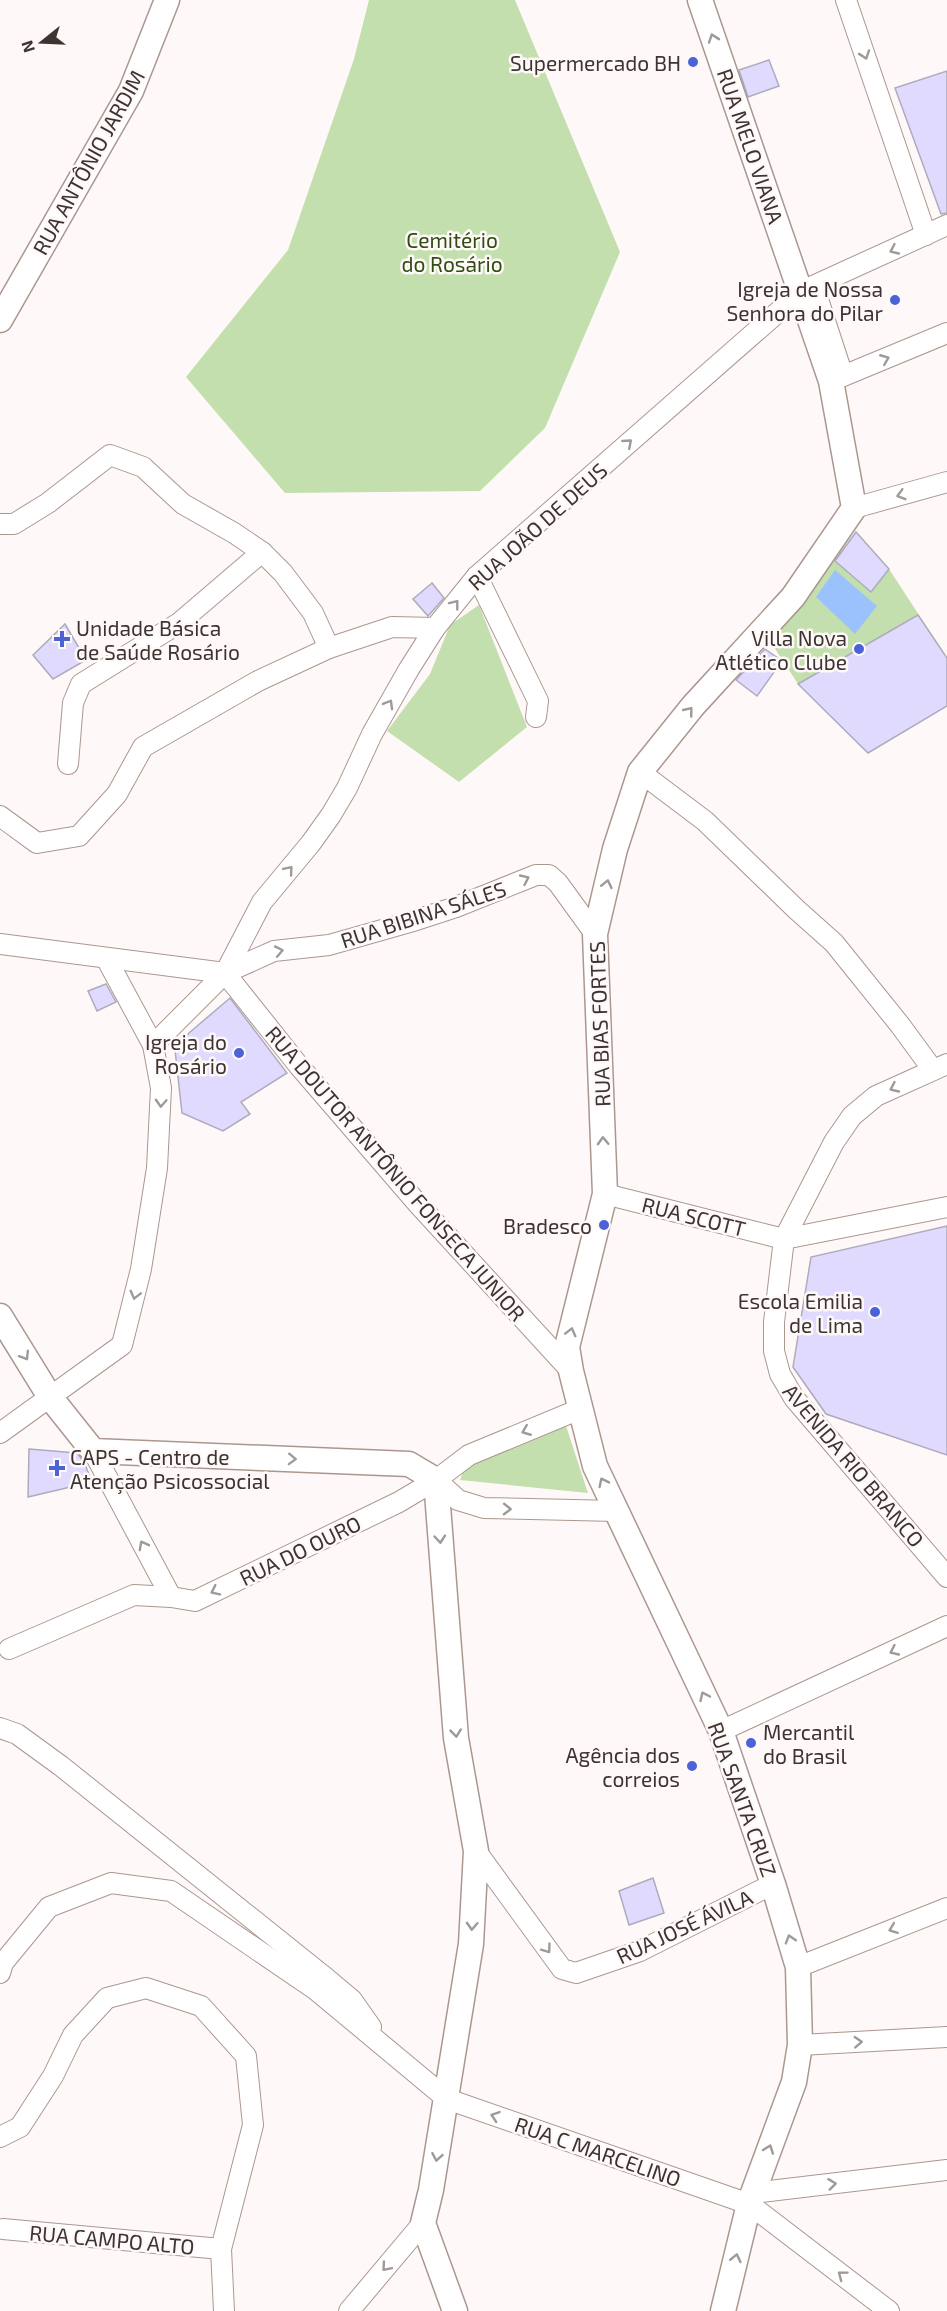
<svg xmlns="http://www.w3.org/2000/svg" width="947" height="2311" font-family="'Exo 2',sans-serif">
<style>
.green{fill:#c3dfad}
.water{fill:#9cc2fe}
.building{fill:#e0dbfe;stroke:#adabbd;stroke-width:1.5}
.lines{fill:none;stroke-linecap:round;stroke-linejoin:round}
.minor-casing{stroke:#ab978f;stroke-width:22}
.tertiary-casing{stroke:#ab978f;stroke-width:27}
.minor{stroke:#fff;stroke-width:20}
.tertiary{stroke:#fff;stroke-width:24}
.oneway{stroke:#9e9a98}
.poi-dot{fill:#4b63d7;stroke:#fef9f8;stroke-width:2}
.labels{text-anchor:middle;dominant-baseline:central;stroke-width:5;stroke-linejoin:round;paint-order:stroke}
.poi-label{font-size:21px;fill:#3c3431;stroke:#fef9f8;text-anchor:end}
.street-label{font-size:21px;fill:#3c3431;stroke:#fef9f8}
.park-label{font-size:21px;fill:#304c13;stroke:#fef9f8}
</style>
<rect width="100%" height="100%" fill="#fef9f8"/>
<!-- green -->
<g class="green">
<path d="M369,0H515L620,252L545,428L480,491L285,493L186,377L288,250L354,59Z"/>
<path d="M856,532L889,569L947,658V706L868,753L798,684L770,641Z"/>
<path d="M479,605L527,727L459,782L387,731L430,674L450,625Z"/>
<path d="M565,1423L588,1493L460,1480L464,1469Z"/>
</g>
<!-- water -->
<path class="water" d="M835,570L877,606L855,634L816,597Z"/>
<!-- building -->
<g class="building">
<path d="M769,60L779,86L748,97L739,70Z"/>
<path d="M947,71V213L941,214L895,88Z"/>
<path d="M856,532L889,569L871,592L835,561Z"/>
<path d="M432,583L444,598L428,616L413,599Z"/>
<path d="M918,615L947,658V706L868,753L798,684Z"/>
<path d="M65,624L86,660L53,679L33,655Z"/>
<path d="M765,649L782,661L757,696L736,680Z"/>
<path d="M106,984L116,1002L97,1011L88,991Z"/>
<path d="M230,998L287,1073L241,1102L250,1114L223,1131L182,1113L175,1050L189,1033Z"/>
<path d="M947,1226V1455L826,1414L793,1367L811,1257Z"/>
<path d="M29,1449L77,1453L84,1462L92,1482L28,1497Z"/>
<path d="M653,1878L664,1913L629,1925L619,1891Z"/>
</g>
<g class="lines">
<defs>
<g id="minor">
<path d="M846,0L926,235"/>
<path d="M814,287L843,376"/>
<path d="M831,381L947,333"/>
<path d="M854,508L947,482"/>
<path d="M0,524H14L48,503L110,455L143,467L183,504L234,533L262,552L283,573L313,613L329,648"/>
<path d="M477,576L538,701L536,717"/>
<path d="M68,764L73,703L81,684L179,623L262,552"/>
<path d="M640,772L705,821L797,910L834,943L900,1025L933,1070"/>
<path d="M0,816L37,843L79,836L117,794L143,747L258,681L329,648L392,627L435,628"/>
<path d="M0,944L225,973"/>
<path d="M225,973L299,1066L418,1204L571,1371"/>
<path d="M225,973L274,951L329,945L410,922L456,907L536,875H549L558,883L595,934"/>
<path d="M153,1045L225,973L262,902L311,843L331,815L347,788L372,734L409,669L435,628L477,576L802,291L947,225"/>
<path d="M947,1064L876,1096L852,1116L834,1142L784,1239L774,1322V1351L780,1374L794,1398L947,1577"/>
<path d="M605,1194L784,1239L947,1207"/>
<path d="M0,1433L122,1345L141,1269L157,1168L161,1088L153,1045L106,958"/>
<path d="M93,1451L171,1597"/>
<path d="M436,1480L458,1500L484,1508L617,1511"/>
<path d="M9,1649L134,1595L171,1597L195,1601L399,1502L436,1480L469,1455L580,1409"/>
<path d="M0,1728L17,1734L61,1766L321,1974L352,2000L371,2027"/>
<path d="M721,1731L947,1626"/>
<path d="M476,1851L562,1969L576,1973L640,1951L773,1884"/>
<path d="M798,1967L947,1908"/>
<path d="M0,1973L3,1963L49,1907L111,1883L171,1891L316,1990L447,2099L749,2204L889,2311"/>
<path d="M800,2045L947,2037"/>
<path d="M0,2137L20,2127L53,2076L73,2035L107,1998L146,1988L201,2006L246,2056L253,2125L221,2249L224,2311"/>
<path d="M753,2193L947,2170"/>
<path d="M3,2229L221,2249"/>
<path d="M349,2311L423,2223"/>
</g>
<g id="tertiary">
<path d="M700,0L831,381L854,508L793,597L693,706L640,772L615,849L595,934L605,1194L567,1347L571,1371L595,1466L721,1731L773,1884L798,1967L800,2045L794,2082L749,2204L723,2311"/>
<path d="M0,320L131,91L167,0"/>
<path d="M0,1316L50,1397L93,1451L409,1464L436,1480L456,1738L476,1851L471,1944L431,2190L423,2223L455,2311"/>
</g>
</defs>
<!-- minor casing -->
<use href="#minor" class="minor-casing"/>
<!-- tertiary casing -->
<use href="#tertiary" class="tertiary-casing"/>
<!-- minor -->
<use href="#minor" class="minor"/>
<!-- tertiary -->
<use href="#tertiary" class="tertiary"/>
</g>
<!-- one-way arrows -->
<defs><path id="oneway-chevron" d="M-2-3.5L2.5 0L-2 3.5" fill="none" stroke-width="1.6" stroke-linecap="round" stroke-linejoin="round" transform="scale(1.5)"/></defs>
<g class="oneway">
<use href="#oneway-chevron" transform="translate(713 38) rotate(-109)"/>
<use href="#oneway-chevron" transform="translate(865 55) rotate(71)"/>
<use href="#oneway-chevron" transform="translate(894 250) rotate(155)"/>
<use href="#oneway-chevron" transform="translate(885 359) rotate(-22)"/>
<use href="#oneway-chevron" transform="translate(628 443) rotate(-41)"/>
<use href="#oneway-chevron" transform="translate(901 495) rotate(164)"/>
<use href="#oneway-chevron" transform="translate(455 604) rotate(-52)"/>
<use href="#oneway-chevron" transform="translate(389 704) rotate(-60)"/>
<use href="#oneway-chevron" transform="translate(689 711) rotate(-51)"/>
<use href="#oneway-chevron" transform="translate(289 870) rotate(-50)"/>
<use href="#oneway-chevron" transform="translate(525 879) rotate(-25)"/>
<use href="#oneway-chevron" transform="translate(607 884) rotate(-77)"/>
<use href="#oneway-chevron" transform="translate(279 951) rotate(-11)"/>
<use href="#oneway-chevron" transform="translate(894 1088) rotate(155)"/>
<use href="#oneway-chevron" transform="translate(161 1103) rotate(93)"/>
<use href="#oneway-chevron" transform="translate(603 1141) rotate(-92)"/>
<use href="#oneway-chevron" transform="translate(135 1295) rotate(104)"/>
<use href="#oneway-chevron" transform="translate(571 1332) rotate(-76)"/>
<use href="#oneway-chevron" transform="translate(25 1356) rotate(58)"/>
<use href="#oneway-chevron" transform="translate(526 1431) rotate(158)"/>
<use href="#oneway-chevron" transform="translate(292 1459) rotate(2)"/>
<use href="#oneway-chevron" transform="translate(603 1482) rotate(-116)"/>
<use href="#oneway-chevron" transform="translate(507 1509) rotate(1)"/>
<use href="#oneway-chevron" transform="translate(440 1539) rotate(85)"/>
<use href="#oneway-chevron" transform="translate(143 1545) rotate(-118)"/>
<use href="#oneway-chevron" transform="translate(215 1591) rotate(154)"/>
<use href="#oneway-chevron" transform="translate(894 1651) rotate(155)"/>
<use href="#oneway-chevron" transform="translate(704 1696) rotate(-115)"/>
<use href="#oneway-chevron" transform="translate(456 1733) rotate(84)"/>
<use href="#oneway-chevron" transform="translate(472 1926) rotate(93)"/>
<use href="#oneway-chevron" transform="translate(893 1929) rotate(159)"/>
<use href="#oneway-chevron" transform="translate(790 1939) rotate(-107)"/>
<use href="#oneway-chevron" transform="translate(547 1949) rotate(54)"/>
<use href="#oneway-chevron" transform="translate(858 2042) rotate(-3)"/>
<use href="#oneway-chevron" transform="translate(495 2116) rotate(-161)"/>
<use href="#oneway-chevron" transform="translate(769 2149) rotate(-70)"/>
<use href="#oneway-chevron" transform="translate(437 2157) rotate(100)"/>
<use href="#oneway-chevron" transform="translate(832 2184) rotate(-7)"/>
<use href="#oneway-chevron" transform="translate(736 2258) rotate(-77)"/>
<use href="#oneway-chevron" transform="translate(386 2267) rotate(130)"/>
<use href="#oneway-chevron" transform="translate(842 2275) rotate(-143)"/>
</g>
<!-- markers -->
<g class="poi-dot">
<circle cx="693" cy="62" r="6"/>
<circle cx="895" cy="300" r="6"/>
<path d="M59 630h6v6h6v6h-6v6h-6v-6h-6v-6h6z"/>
<circle cx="859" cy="649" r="6"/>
<circle cx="239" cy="1053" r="6"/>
<circle cx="604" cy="1225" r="6"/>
<circle cx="875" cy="1312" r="6"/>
<path d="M54 1459h6v6h6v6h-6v6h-6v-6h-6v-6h6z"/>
<circle cx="751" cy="1743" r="6"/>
<circle cx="692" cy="1766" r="6"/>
</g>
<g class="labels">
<!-- poi labels -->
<g class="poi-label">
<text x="681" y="62">Supermercado BH</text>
<text x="883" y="288">Igreja de Nossa<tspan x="883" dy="24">Senhora do Pilar</tspan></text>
<text x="76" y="627" text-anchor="start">Unidade Básica<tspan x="76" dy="24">de Saúde Rosário</tspan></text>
<text x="847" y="637">Villa Nova<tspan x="847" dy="24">Atlético Clube</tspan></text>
<text x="227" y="1041">Igreja do<tspan x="227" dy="24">Rosário</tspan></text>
<text x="592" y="1225">Bradesco</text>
<text x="863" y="1300">Escola Emilia<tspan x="863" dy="24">de Lima</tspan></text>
<text x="70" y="1456" text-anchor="start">CAPS - Centro de<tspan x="70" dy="24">Atenção Psicossocial</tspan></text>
<text x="763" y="1731" text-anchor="start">Mercantil<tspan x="763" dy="24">do Brasil</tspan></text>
<text x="680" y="1754">Agência dos<tspan x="680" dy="24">correios</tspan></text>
</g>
<!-- street labels -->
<g class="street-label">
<text transform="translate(751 146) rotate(71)">RUA MELO VIANA</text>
<text transform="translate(88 162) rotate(-61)">RUA ANTÔNIO JARDIM</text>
<text transform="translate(537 526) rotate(-42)">RUA JOÃO DE DEUS</text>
<text transform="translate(423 914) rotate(-18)">RUA BIBINA SÁLES</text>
<text transform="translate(599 1024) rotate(-92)">RUA BIAS FORTES</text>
<text transform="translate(396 1173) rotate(49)">RUA DOUTOR ANTÔNIO FONSECA JUNIOR</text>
<text transform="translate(694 1216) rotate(14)">RUA SCOTT</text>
<text transform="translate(854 1465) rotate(50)">AVENIDA RIO BRANCO</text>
<text transform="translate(300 1550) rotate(-26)">RUA DO OURO</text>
<text transform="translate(743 1799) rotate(70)">RUA SANTA CRUZ</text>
<text transform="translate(684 1926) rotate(-25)">RUA JOSÉ ÁVILA</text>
<text transform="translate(598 2151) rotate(19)">RUA C MARCELINO</text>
<text transform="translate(112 2239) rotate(5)">RUA CAMPO ALTO</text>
</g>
<!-- park labels -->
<g class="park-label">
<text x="452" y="239">Cemitério<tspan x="452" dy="24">do Rosário</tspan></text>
</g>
</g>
<!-- north arrow -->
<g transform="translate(42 42) rotate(252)" stroke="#fef9f8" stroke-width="4.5" paint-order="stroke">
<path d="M0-4.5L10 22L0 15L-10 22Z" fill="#3c3431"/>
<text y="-9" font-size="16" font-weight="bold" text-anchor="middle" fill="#3c3431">N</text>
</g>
</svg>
